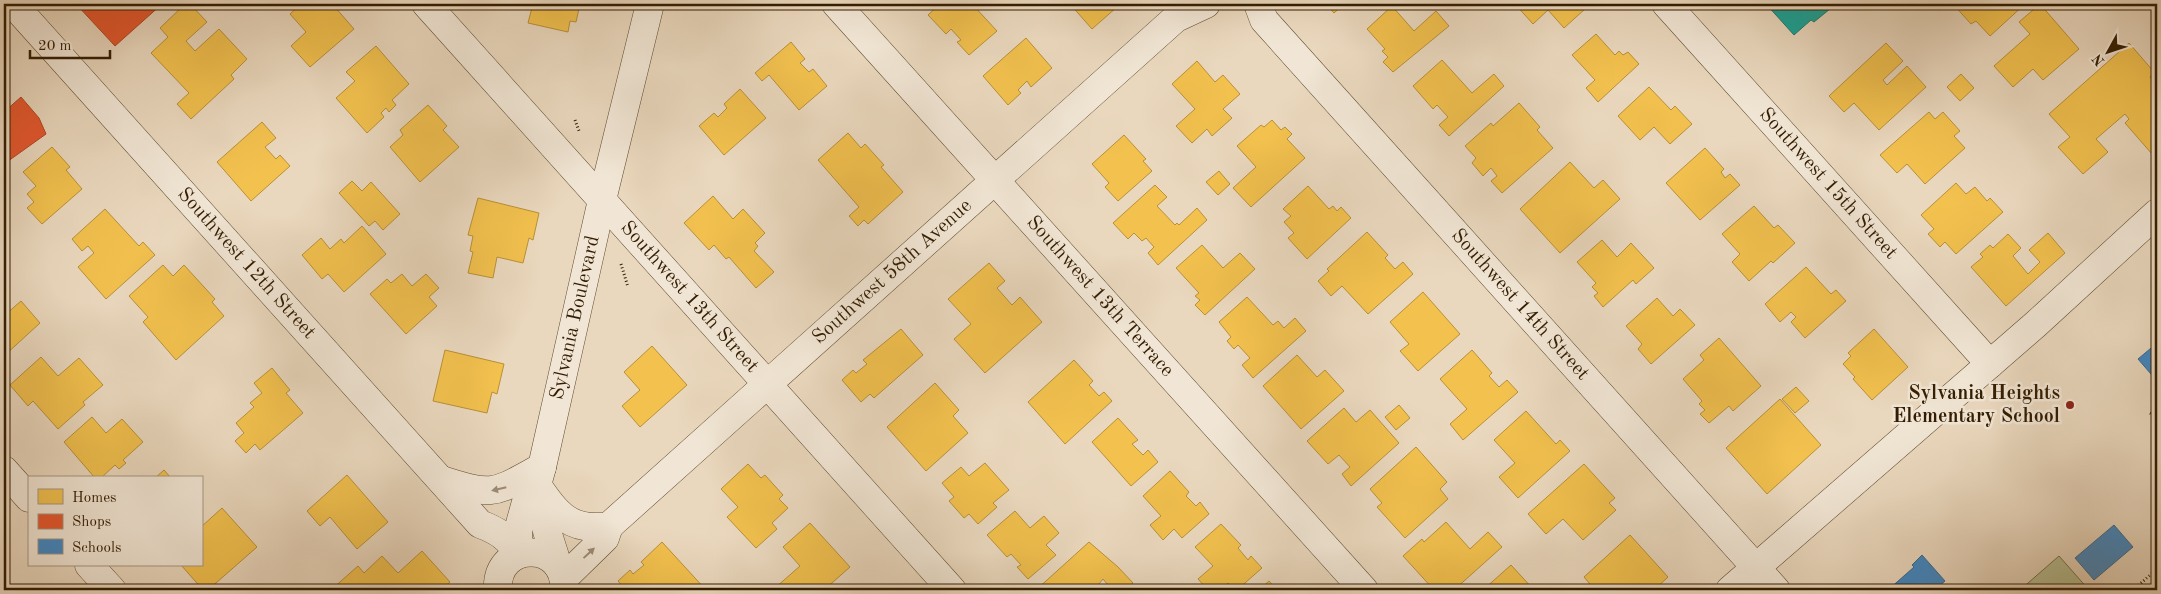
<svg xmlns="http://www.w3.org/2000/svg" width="2161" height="594" font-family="'Old Standard TT',serif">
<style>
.green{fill:#b6bf92;stroke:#746e4a}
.homes{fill:#f2c14e;stroke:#b99037}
.shops{fill:#e4572e;stroke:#af4621}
.schools{fill:#3f88c5;stroke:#3b688a}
.public{fill:#17a398;stroke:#1f7b6b}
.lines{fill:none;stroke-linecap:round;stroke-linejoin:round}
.minor-casing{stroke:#614c31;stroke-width:29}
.path{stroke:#331d02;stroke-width:3;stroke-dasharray:1 2.5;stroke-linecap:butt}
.minor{stroke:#f1e6d5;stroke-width:28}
.oneway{fill:#9c8c76}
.poi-dot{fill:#8f2418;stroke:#f1e6d5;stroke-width:2}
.labels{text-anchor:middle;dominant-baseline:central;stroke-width:5;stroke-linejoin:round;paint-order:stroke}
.street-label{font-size:20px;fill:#331d02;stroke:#f1e6d5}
.poi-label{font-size:20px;font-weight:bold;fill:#331d02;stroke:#f1e6d5;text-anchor:end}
</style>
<rect width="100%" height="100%" fill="#ead8be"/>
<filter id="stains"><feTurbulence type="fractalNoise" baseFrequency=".004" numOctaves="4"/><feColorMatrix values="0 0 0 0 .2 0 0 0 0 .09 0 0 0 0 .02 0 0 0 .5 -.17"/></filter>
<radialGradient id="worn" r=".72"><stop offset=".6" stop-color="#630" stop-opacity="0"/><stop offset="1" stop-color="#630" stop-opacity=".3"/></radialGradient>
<!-- green -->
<path class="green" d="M2059,556L2089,590H2020Z"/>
<!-- homes -->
<g class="homes">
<path d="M185,4H190L207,22L186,41L195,51L219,29L247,59L231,75L234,79L191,119L177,104L189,93L151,53L168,37L160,28Z"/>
<path d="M301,4H337L334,6L354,29L310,67L291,46L306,32L290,14Z"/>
<path d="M533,4H580L576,22L570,21L568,32L528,23Z"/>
<path d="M940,4H972L997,31L969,55L957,42L961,40L951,29L946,34L928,15Z"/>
<path d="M1070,4H1114L1117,7L1092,29Z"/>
<path d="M1326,4H1344L1334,13Z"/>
<path d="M1515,4H1580L1585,9L1564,28L1548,10L1533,24Z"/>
<path d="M1953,4H2025L1990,36L1976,21L1971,24Z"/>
<path d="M2040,4L2079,49L2043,80L2033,69L2013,87L1994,66L2030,34L2019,22Z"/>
<path d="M1392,6L1414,31L1436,11L1449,26L1393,72L1383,62L1388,57L1382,51L1385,49L1367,29Z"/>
<path d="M1596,34L1615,55L1619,51L1623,55L1628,52L1639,64L1598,102L1586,88L1595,80L1572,55Z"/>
<path d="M1026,38L1052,68L1031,87L1027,81L1018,90L1021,93L1008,105L983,76Z"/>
<path d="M791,42L805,59L800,63L809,72L813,69L827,86L799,110L769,75L762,81L755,73Z"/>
<path d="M1886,43L1903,61L1883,80L1887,85L1907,66L1926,87L1879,130L1854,103L1844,112L1829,96Z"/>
<path d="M2129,43L2154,72L2150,77L2157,85V150L2152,154L2125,123L2129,119L2125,114L2096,139L2108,152L2083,174L2058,147L2070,137L2049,114Z"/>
<path d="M376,46L409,84L392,100L396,105L389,112L386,108L381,113L384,117L367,133L336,98L355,81L346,72Z"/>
<path d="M1442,60L1472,93L1494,74L1504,86L1449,136L1439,125L1448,117L1437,105L1433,109L1413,86Z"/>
<path d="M1197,61L1215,82L1223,75L1240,94L1223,109L1232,118L1212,136L1207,129L1192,143L1176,126L1195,109L1172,84Z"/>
<path d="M1961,74L1974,88L1960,101L1947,87Z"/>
<path d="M1649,87L1671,110L1675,106L1692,124L1670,144L1654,127L1640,140L1618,116Z"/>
<path d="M740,89L766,118L724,155L699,126L714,113L718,117L727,108L724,104Z"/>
<path d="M1519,103L1540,127L1537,130L1553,148L1502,193L1491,181L1497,176L1491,168L1483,176L1472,163L1476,158L1465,146L1491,123L1493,126Z"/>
<path d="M428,105L447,126L443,130L459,147L420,182L390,147L403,135L400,130Z"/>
<path d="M1929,112L1935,119L1943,112L1960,131L1954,136L1965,148L1925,184L1907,164L1897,173L1880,155Z"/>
<path d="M1272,120L1281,130L1285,127L1292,134L1287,139L1305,158L1251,207L1233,188L1256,167L1237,146L1261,125L1264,127Z"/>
<path d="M262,122L276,138L265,147L276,159L280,155L290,166L251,201L217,162Z"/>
<path d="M848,133L861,148L865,144L884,165L881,167L903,192L868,224L864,220L858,226L849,216L859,207L818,160Z"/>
<path d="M1124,135L1146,159L1143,161L1152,171L1118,201L1105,187L1109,183L1092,164Z"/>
<path d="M52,147L70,167L66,170L82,189L42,224L27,208L34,202L27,194L36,186L23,172Z"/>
<path d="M1705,148L1724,169L1721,172L1725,178L1730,174L1740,185L1700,220L1666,183Z"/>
<path d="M1570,162L1594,188L1603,180L1620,199L1560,253L1520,209Z"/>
<path d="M1219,171L1230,184L1218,195L1206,182Z"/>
<path d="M352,181L362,191L371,182L400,214L383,230L375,221L369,226L339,193Z"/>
<path d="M1956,183L1966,194L1975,187L1987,201L1990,198L2003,212L1956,254L1945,242L1940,247L1928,234L1934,229L1921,215Z"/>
<path d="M1155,185L1167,197L1157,206L1175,225L1177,223L1179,225L1197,208L1207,220L1158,265L1148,253L1154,247L1146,238L1142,241L1134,233L1128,239L1113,223Z"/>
<path d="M1308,186L1329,209L1333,206L1337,211L1341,207L1351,218L1307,259L1288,238L1294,233L1284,222L1291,216L1283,209Z"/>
<path d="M713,196L733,219L743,209L765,233L755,243L758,246L754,251L774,272L756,288L729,257L726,259L714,245L709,250L684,223Z"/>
<path d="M478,198L539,213L533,240L529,238L523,263L497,257L493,278L468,273L473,252L470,251L473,236L468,235Z"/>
<path d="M1754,206L1774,228L1778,225L1795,243L1773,263L1771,261L1749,281L1732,262L1740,254L1722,234Z"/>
<path d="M105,209L139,246L143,242L155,255L106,299L78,267L94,253L88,246L82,251L72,239Z"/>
<path d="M362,226L386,254L344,292L328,274L322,279L302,255L321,238L330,249L341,239L344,243Z"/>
<path d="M1367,232L1388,255L1385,258L1395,269L1403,262L1413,274L1368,314L1342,286L1331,296L1318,281L1329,271L1327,269Z"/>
<path d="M2048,233L2065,253L2006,306L1971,267L1983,257L1980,254L1990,245L1993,248L2008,234L2021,248L2013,256L2028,274L2040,262L2029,250Z"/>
<path d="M1602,240L1617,257L1631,243L1654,268L1636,284L1633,280L1603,307L1594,296L1598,293L1592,287L1596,283L1577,262Z"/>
<path d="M1202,245L1223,268L1240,253L1255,269L1205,315L1195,305L1200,300L1195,296L1199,293L1176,268Z"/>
<path d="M989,263L1005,281L997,288L1012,305L1020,297L1042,322L985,373L954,339L971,324L948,299Z"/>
<path d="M163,265L173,276L184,265L215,299L212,302L224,316L176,360L143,322L148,317L129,296Z"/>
<path d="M1806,267L1831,294L1836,290L1846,301L1805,338L1791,322L1796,317L1791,312L1780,322L1765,304Z"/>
<path d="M402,274L412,286L426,274L439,288L429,297L437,306L406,334L370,294L387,279L391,283Z"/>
<path d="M1423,292L1460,334L1418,371L1400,351L1409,344L1390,322Z"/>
<path d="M1247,297L1273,325L1278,321L1284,328L1295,318L1306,331L1253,378L1242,365L1250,358L1238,345L1234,349L1227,341L1231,337L1219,322Z"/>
<path d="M1657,298L1673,316L1680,309L1695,325L1651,364L1638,349L1642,344L1626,326Z"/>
<path d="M21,301L40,323L4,356V314L5,315Z"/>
<path d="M901,329L923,355L874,398L870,394L861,402L842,380L853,370L856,373L867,364L863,360Z"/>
<path d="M1874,329L1908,367L1872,400L1853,379L1855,377L1843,364L1851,356L1848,353Z"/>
<path d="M1719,338L1761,386L1733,411L1729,406L1709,423L1700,414L1705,410L1699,404L1702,401L1683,379L1704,360L1700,355Z"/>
<path d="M652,346L687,385L640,427L622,406L640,390L624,372Z"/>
<path d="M445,350L504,364L497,394L492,392L487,413L433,401Z"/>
<path d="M1472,350L1492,373L1489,376L1499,387L1507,380L1518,392L1463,440L1450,424L1467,409L1440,379Z"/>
<path d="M1297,355L1317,377L1325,370L1344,391L1301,429L1263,386Z"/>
<path d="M41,357L58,376L79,358L103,385L83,402L85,405L58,429L33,401L28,406L10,385Z"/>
<path d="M1074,360L1093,381L1089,385L1099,396L1104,392L1112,401L1065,444L1028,402Z"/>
<path d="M272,368L290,390L286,393L303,413L260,450L255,444L246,453L235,441L244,433L236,423L254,407L250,403L262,393L254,383Z"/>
<path d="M935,383L959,410L953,416L968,433L926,471L887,427Z"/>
<path d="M1796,387L1809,401L1795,413L1782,399Z"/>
<path d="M1780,399L1821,445L1767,494L1726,448Z"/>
<path d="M1399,405L1410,418L1396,430L1385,417Z"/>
<path d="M1344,408L1356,422L1370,410L1399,443L1351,486L1342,474L1350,467L1339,455L1328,464L1307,441Z"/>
<path d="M1526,411L1556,444L1560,440L1570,451L1518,498L1499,477L1515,463L1494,440Z"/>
<path d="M92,417L106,433L122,419L143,442L123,460L126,463L119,469L115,465L101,478H95L64,442Z"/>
<path d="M1118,418L1138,440L1132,444L1143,455L1148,450L1158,462L1131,486L1092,442Z"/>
<path d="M1416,447L1447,482L1440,489L1448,499L1405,538L1377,507L1382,503L1370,489Z"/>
<path d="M985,463L1009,490L993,503L997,507L978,524L969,514L964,518L949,501L954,497L942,483L961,467L969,476Z"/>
<path d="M748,464L761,478L765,475L783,495L779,499L788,508L772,523L777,529L756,548L727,517L738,507L721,489Z"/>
<path d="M1584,464L1615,498L1609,503L1616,510L1583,540L1563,519L1546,534L1528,514Z"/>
<path d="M164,470L171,478H155Z"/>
<path d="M1170,471L1189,492L1186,496L1196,506L1200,502L1209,514L1182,538L1174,529L1163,540L1150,525L1161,516L1143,496Z"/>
<path d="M347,475L388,522L357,549L330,517L320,526L307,511Z"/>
<path d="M222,508L257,547L208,590H203L181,565H201V527Z"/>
<path d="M1015,511L1030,528L1044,516L1059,533L1046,545L1056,555L1028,579L1017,567L1021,565L1011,554L1007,557L987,535Z"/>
<path d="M1446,522L1470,549L1488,532L1502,547L1454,590H1447L1442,584L1434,590L1403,556L1422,539L1424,542Z"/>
<path d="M810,523L850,567L824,590H777L775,588L800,566L783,547Z"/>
<path d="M1221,524L1241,545L1238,548L1248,560L1251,556L1262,568L1237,590H1234L1228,583L1220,590H1208L1198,579L1213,566L1195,547Z"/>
<path d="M1630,535L1668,577L1654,590H1595L1584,577Z"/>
<path d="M662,542L706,590H626L618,581L630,570L633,574L644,565L641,562Z"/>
<path d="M1089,542L1118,567L1133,583L1124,590H1112L1103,579L1098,585L1102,590H1036Z"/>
<path d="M422,551L450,582L441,590H331L358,566L364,573L382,556L398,573Z"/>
<path d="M1511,565L1534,590H1483Z"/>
<path d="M1269,581L1277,590H1259Z"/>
</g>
<!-- shops -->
<g class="shops">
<path d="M76,4H162L115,46Z"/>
<path d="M21,97L39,118L46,134L4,164V112Z"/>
</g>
<!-- schools -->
<g class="schools">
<path d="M2157,343V381L2138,359Z"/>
<path d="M2114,525L2133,547L2094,580L2075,558Z"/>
<path d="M1922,555L1945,581L1935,590H1888L1914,567L1912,565Z"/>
</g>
<!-- public -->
<path class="public" d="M1766,4H1836L1814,22L1811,20L1794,35Z"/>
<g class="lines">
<defs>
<g id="minor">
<path id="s1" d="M13,4L480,524C499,531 508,538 519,554"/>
<path id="s2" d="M426,4L952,590"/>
<path id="s3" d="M836,4L1364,590"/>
<path id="s4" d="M1258,4L1264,20L1776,590"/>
<path id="s5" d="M1666,4L1990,364"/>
<path d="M4,470L29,498"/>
<path d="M442,480C495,497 494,493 542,467"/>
<path id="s6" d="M537,485C557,514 570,532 609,526L1176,18L1206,4"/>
<path d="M539,491L547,531L558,566"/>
<path id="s7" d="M519,554L518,531L521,520L526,502L537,485L542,467L602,200L650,4"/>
<path d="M89,565L112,590"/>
<path d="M564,578L605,538L609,526"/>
<path d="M498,590C495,540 567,540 564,590"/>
<path d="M1730,590L2036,324L2157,213"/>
</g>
</defs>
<!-- minor casing -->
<use href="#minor" class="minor-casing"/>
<!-- path -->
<g class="path">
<path d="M575,120L579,131"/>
<path d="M621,264L628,287"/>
<path d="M2150,413L2157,417"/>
<path d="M2133,590L2157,569"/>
</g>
<!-- minor -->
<use href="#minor" class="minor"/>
</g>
<!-- one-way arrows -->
<defs><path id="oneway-solid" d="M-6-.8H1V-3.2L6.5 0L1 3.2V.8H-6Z" transform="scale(1.25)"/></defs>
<g class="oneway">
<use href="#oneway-solid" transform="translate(499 489) rotate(167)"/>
<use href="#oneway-solid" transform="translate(589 553) rotate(-43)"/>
</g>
<!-- markers -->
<circle class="poi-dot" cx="2070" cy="405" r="5"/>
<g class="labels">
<!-- street labels -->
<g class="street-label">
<text stroke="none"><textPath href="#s5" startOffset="242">Southwest 15th Street</textPath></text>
<text stroke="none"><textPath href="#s1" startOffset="349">Southwest 12th Street</textPath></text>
<text stroke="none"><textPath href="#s6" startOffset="470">Southwest 58th Avenue</textPath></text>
<text stroke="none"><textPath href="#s2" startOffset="394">Southwest 13th Street</textPath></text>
<text stroke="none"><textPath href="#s3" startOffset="394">Southwest 13th Terrace</textPath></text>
<text stroke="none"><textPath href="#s4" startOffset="400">Southwest 14th Street</textPath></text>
<text stroke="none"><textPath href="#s7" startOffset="245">Sylvania Boulevard</textPath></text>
</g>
<!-- poi labels -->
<g class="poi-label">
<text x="2060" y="394">Sylvania Heights<tspan x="2060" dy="23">Elementary School</tspan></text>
</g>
</g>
<!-- margin -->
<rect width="2161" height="594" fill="none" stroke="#ead8be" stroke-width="20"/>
<rect x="5" y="5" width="2151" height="584" fill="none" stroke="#331d02" stroke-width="2.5"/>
<rect x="10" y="10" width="2141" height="574" fill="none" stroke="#331d02"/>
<!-- legend -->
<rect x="28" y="476" width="175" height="90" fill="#f1e6d5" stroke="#a59681"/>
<rect x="38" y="489" width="25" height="15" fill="#f2c14e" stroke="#a59681"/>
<text x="72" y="502" font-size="15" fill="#331d02">Homes</text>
<rect x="38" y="514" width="25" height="15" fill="#e4572e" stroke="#a59681"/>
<text x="72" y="526" font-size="15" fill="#331d02">Shops</text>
<rect x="38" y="539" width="25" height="15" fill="#3f88c5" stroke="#a59681"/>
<text x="72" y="552" font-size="15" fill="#331d02">Schools</text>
<!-- north arrow -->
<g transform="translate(2108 52) rotate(230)" stroke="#f1e6d5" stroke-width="4" paint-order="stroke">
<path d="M0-4L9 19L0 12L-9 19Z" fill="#331d02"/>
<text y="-8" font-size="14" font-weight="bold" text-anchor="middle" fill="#331d02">N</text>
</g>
<!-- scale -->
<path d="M30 50v8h80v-8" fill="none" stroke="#331d02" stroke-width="2.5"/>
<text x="38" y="50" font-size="15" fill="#331d02" stroke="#f1e6d5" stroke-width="4" paint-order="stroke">20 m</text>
<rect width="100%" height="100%" filter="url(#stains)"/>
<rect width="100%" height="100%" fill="url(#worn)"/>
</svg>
